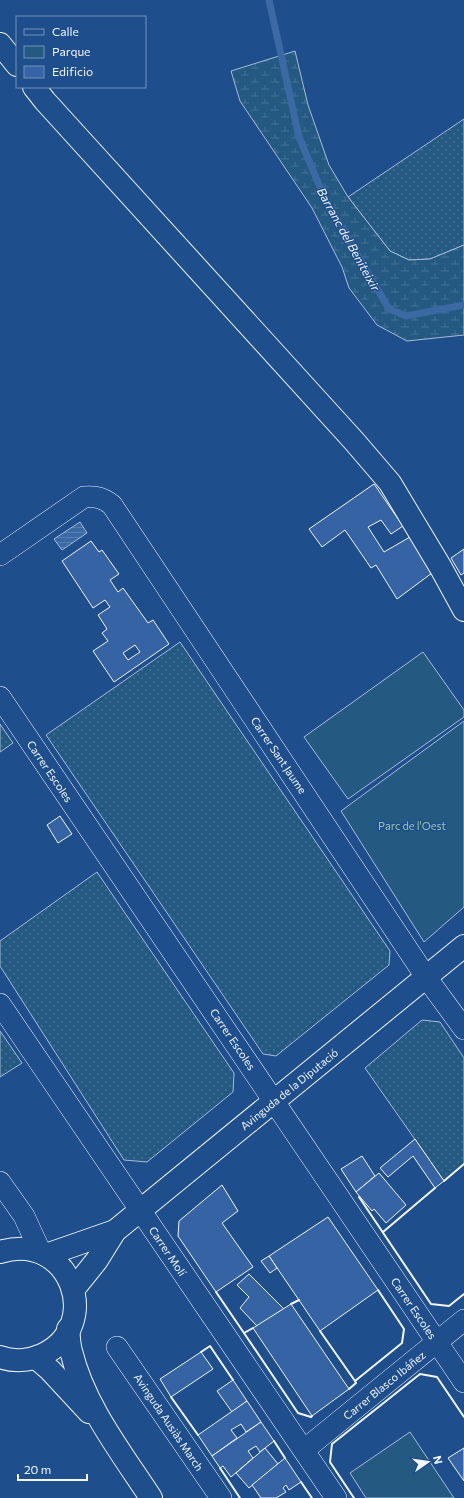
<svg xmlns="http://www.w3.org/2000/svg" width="464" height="1498" font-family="Commissioner,sans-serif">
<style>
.grass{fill:url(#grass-dots);stroke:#a8bbd7}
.wetland{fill:url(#wetland-marsh);stroke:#a8bbd7}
.green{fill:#245a82;stroke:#a8bbd7}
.water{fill:url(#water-rules);stroke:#a8bbd7}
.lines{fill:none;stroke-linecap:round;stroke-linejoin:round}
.stream{stroke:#3b69a3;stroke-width:7}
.building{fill:#3563a3;stroke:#f2f6ff;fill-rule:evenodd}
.street-casing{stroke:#f2f6ff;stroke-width:22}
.secondary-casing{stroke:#f2f6ff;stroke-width:24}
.street{stroke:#1f4e8c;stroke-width:21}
.secondary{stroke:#1f4e8c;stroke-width:22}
.wall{stroke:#f2f6ff;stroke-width:2}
.labels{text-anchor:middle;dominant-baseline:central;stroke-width:3;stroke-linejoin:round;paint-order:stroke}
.street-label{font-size:11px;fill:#f2f6ff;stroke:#1f4e8c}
.park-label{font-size:11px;fill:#97c8a6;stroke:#1f4e8c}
.water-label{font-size:12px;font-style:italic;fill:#f2f6ff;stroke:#1f4e8c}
</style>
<defs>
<pattern id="grass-dots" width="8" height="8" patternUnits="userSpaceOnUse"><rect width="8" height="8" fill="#245a82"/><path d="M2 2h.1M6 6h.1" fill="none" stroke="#447295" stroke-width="1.8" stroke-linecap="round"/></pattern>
<pattern id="wetland-marsh" width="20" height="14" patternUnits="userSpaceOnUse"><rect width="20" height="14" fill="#245a82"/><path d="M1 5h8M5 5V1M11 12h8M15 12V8" fill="none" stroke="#447295"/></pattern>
<pattern id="water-rules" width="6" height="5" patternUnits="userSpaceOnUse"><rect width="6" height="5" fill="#3b69a3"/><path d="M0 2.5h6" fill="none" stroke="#587fb1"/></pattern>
</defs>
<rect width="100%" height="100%" fill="#1f4e8c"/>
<!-- grass -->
<g class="grass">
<path d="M464,119V245L430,259L409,260L390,251L348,197Z"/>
<path d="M180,642L390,951L389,965L276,1056L263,1054L46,735Z"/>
<path d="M0,724L13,743L0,752Z"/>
<path d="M97,872L234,1073L233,1092L147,1162L124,1160L0,966V941Z"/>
<path d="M422,1020L440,1022L464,1058V1164L444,1181L365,1068Z"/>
<path d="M0,1031L22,1063L0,1077Z"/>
</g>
<!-- wetland -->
<path class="wetland" d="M295,51L308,105L329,165L348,197L390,251L409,260L430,259L464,245V335L407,341L377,325L349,288L342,267L312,208L240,101L231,71Z"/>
<!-- green -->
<g class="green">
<path d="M423,652L464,710V717L348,799L304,737Z"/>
<path d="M464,721V907L424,942L341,811Z"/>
<path d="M410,1432L454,1498H366L350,1473Z"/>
</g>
<!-- water -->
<path class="water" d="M80,522L87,533L62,550L54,539Z"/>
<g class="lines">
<!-- stream -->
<path class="stream" d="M269,0L299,137L325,199L389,309L406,316L464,305"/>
</g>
<!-- building -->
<g class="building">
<path d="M374,484L403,526L391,534L381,520L368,527L384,552L410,537L432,573L397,599L376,565L371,568L345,530L322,547L309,529Z"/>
<path d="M91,541L99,552L102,550L119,574L110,580L118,592L123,588L148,623L153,620L169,644L114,682L93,651L108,641L102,633L107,629L98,615L110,607L105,600L93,608L62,561ZM135,645L140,652L128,660L123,653Z"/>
<path d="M464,549V573L461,575L451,558Z"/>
<path d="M60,816L72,834L58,843L47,825Z"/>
<path d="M415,1139L444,1181L435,1188L413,1156L388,1177L380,1168Z"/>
<path d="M362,1156L375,1176L356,1192L341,1169Z"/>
<path d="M379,1173L406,1205L386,1223L374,1209L372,1211L356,1192Z"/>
<path d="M222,1185L238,1211L222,1223L253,1267L216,1292L178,1236L179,1221Z"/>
<path d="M328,1217L378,1290L320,1331L269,1256Z"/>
<path d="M269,1256L277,1268L270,1273L261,1261Z"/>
<path d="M249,1274L284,1309L257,1326L240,1308L249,1297L237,1285Z"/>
<path d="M291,1304L349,1389L312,1416L253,1328Z"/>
<path d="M201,1352L213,1369L171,1397L160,1379Z"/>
<path d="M233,1380L247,1401L232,1412L217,1391Z"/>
<path d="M247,1401L261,1422L246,1432L241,1424L231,1430L237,1438L212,1456L198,1435Z"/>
<path d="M261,1422L274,1441L260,1452L256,1446L248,1451L253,1458L231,1477L223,1466L220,1468L212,1456Z"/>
<path d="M265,1448L278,1464L249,1488L236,1473Z"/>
<path d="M464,1448V1481L448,1458Z"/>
<path d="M285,1458L301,1482L289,1490L286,1485L283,1488L286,1492L276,1498H261L252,1485Z"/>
</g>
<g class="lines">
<defs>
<g id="street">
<path d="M0,555L84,497C97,496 103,498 112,505L426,977L464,1029"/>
<path d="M0,697L464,1382"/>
<path d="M0,1004L336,1498"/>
<path d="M0,1182L24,1216L41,1253"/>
<path d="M117,1347L221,1498"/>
<path d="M304,1450L464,1320"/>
</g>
<g id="secondary">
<path d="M0,44L17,65"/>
<path d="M34,87L45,101L354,441L390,483L441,568L464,610"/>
<path d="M0,1252C70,1230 105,1326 42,1355C29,1361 13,1362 0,1357"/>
<path d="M46,1255L115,1231"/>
<path d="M73,1290L97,1260L115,1231L464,946"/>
<path d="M68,1329C69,1336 69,1344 71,1351C84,1405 121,1452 151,1498"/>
<path d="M36,1358L50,1370L89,1412"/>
</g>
</defs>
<!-- street casing -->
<use href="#street" class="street-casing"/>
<!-- secondary casing -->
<use href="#secondary" class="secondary-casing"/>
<!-- street -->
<use href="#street" class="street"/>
<!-- secondary -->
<use href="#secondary" class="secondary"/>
<!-- wall -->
<g class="wall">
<path d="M444,1181L464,1164"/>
<path d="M359,1197L431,1304L449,1306L464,1294"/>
<path d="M383,1232L435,1188"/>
<path d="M216,1292L244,1333"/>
<path d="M291,1304L299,1300"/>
<path d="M253,1328L244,1333L298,1413L311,1417L312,1416"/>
<path d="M320,1331L355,1381L402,1343L404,1329L378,1290"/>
<path d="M201,1352L210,1346L233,1380"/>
<path d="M349,1389L356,1383L355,1381"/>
<path d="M171,1397L198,1435"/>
<path d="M274,1441L285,1458"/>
<path d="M220,1468L240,1498"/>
<path d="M301,1482L312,1498"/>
<path d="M354,1498L330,1462L332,1444L420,1374L437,1377L464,1417"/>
</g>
</g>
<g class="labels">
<!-- street labels -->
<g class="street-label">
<text transform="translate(279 755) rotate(56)">Carrer Sant Jaume</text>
<text transform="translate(50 771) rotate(56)">Carrer Escoles</text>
<text transform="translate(233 1039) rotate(56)">Carrer Escoles</text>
<text transform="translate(289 1089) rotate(-39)">Avinguda de la Diputació</text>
<text transform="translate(168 1251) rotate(56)">Carrer Molí</text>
<text transform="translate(414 1308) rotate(56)">Carrer Escoles</text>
<text transform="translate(384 1385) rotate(-39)">Carrer Blasco Ibáñez</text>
<text transform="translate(169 1422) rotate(56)">Avinguda Ausiàs March</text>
</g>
<!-- park labels -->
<g class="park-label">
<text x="412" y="825">Parc de l'Oest</text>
</g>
<!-- water labels -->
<g class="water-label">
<text transform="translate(349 239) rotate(61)">Barranc del Beniteixir</text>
</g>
</g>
<!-- legend -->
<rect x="16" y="16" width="130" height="72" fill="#1f4e8c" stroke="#7391ba"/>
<rect x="24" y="29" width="20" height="6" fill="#1f4e8c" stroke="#7391ba"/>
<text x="52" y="36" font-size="12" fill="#f2f6ff">Calle</text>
<rect x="24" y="46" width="20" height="12" fill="#245a82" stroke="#7391ba"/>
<text x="52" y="56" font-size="12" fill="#f2f6ff">Parque</text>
<rect x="24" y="66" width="20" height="12" fill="#3563a3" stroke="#7391ba"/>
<text x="52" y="76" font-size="12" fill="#f2f6ff">Edificio</text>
<!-- north arrow -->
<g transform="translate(428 1462) rotate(77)" stroke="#1f4e8c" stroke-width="3" paint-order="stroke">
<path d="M0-3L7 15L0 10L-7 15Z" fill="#f2f6ff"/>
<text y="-6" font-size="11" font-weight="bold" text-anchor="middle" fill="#f2f6ff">N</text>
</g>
<!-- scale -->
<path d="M18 1474v6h69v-6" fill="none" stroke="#f2f6ff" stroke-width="2"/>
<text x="24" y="1474" font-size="12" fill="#f2f6ff" stroke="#1f4e8c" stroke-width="3" paint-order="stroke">20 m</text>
</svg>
